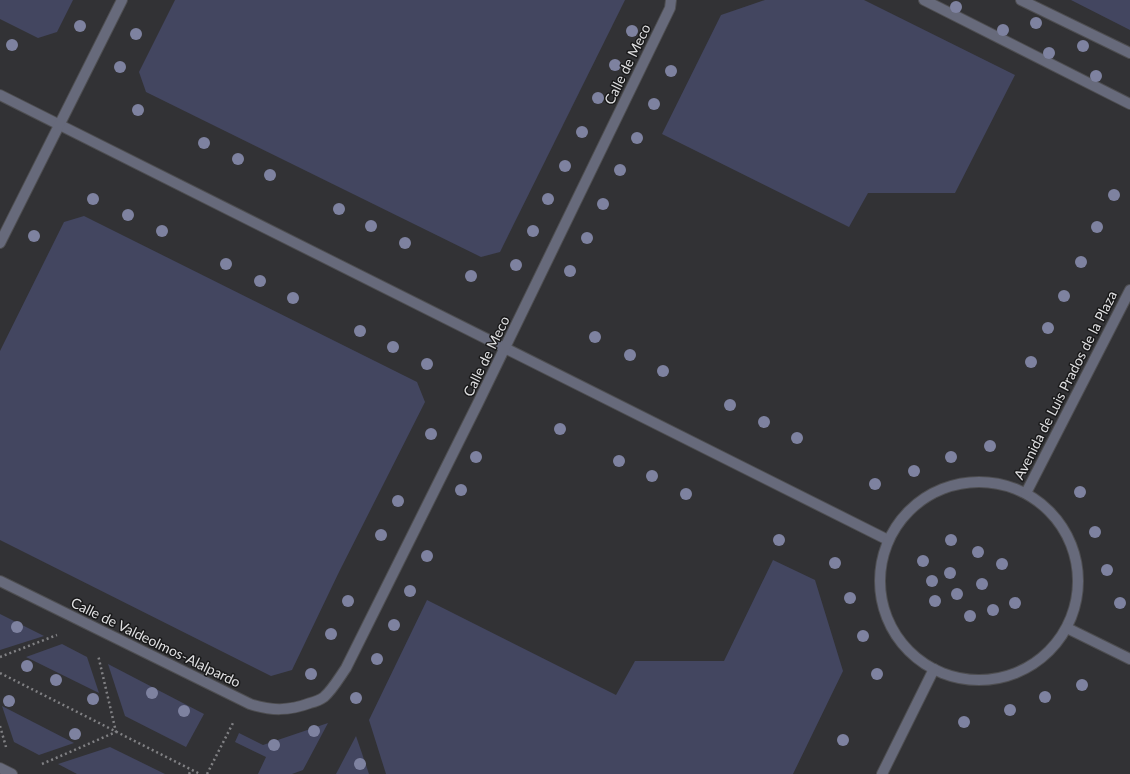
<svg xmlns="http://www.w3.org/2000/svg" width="1130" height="774" font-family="Lato,sans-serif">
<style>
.green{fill:#434660}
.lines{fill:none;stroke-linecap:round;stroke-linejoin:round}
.street-casing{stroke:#4e4e51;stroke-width:12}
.path{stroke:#818184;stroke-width:2.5;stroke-dasharray:2 3;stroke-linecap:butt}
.street{stroke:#676a7b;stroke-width:10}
.tree{fill:#7e82a0}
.labels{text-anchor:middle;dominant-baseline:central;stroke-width:3;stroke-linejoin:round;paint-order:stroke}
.street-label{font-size:14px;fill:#e0e0e2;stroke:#1a1a1b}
</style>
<rect width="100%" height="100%" fill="#323235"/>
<!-- green -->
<g class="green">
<path d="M0,0H73L57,32L38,38L0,19Z"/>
<path d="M175,0H625L500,252L481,257L146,92L139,72Z"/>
<path d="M765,0H864L1015,75L955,193H868L849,227L662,134L721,15Z"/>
<path d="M1071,0H1130V30Z"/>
<path d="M84,216L417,382L425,402L339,572L292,670L271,676L0,540V351L64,222Z"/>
<path d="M773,560L815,580L843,671L793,774H386L369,720L427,600L616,695L635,661H724Z"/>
<path d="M0,614L44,636L0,650Z"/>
<path d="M62,644L87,657L99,693L26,657Z"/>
<path d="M108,664L204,714L186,747L125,716Z"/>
<path d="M2,706L74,743L39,755L14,742Z"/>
<path d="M328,723L303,770L292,774H258L266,757L235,742L239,733L263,745Z"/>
<path d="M356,736L369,774H336Z"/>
<path d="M110,747L165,774H77L58,764Z"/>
</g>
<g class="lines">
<defs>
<g id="street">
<path d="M924,0L1130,104"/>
<path d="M1021,0L1130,53"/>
<path d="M0,95L888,540"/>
<path d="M0,243L122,0"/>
<circle cx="979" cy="581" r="99"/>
<path d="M1026,493L1130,290"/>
<path d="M0,581L250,704C271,711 289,711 310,703C314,702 320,700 324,697C333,689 339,678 346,668L478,403L670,8L671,0"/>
<path d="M1067,628L1130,659"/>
<path d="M0,768L12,774"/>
<path d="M882,774L934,669"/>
</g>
</defs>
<!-- street casing -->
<use href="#street" class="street-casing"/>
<!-- path -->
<g class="path">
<path d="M0,657L57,635"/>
<path d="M0,673L200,774"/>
<path d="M0,726L6,747"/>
<path d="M42,764L116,732L98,655"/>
<path d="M189,774L191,770"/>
<path d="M207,774L234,721"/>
</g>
<!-- street -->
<use href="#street" class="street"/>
</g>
<!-- trees -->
<g class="tree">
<circle cx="956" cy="7" r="6"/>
<circle cx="1036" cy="23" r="6"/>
<circle cx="80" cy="26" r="6"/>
<circle cx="1003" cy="30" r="6"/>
<circle cx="632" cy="31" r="6"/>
<circle cx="136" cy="34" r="6"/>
<circle cx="12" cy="45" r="6"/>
<circle cx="1083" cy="46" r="6"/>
<circle cx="1049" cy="53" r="6"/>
<circle cx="615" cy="65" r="6"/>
<circle cx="120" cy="67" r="6"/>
<circle cx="671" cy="71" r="6"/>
<circle cx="1096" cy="76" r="6"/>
<circle cx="598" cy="98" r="6"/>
<circle cx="654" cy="104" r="6"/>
<circle cx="138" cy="110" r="6"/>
<circle cx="582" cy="132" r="6"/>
<circle cx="637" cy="138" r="6"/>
<circle cx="204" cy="143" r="6"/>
<circle cx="238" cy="159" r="6"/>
<circle cx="565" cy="166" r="6"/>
<circle cx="620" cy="170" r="6"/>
<circle cx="270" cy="175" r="6"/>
<circle cx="1114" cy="195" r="6"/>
<circle cx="93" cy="199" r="6"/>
<circle cx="548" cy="199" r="6"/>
<circle cx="603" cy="204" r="6"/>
<circle cx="339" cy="209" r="6"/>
<circle cx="128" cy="215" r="6"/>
<circle cx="371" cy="226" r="6"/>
<circle cx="1097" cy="227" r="6"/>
<circle cx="162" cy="231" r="6"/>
<circle cx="533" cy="231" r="6"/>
<circle cx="34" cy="236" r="6"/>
<circle cx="587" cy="238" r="6"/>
<circle cx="405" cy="243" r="6"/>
<circle cx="1081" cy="262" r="6"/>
<circle cx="226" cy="264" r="6"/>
<circle cx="516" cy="265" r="6"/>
<circle cx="570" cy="271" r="6"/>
<circle cx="471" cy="276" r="6"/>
<circle cx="260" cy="281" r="6"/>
<circle cx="1064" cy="296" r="6"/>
<circle cx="293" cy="298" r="6"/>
<circle cx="1048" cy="328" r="6"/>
<circle cx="360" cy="331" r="6"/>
<circle cx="595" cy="337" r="6"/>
<circle cx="393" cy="347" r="6"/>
<circle cx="630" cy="355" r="6"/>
<circle cx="1031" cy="362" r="6"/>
<circle cx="427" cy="364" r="6"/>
<circle cx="663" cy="371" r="6"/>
<circle cx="730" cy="405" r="6"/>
<circle cx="764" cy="422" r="6"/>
<circle cx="560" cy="429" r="6"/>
<circle cx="431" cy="434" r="6"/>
<circle cx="797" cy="438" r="6"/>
<circle cx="990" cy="446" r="6"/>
<circle cx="476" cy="457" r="6"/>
<circle cx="951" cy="457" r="6"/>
<circle cx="619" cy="461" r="6"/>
<circle cx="914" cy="471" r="6"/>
<circle cx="652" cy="476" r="6"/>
<circle cx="875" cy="484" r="6"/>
<circle cx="461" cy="490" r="6"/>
<circle cx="1080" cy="492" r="6"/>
<circle cx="686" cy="494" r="6"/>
<circle cx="398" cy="501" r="6"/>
<circle cx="1095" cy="532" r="6"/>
<circle cx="381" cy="535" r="6"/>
<circle cx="779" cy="540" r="6"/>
<circle cx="951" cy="540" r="6"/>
<circle cx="978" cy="552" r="6"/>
<circle cx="427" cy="556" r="6"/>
<circle cx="923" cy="561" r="6"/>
<circle cx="835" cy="563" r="6"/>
<circle cx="1002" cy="564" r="6"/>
<circle cx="1107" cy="570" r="6"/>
<circle cx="950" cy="573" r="6"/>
<circle cx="932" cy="581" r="6"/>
<circle cx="982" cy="584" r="6"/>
<circle cx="410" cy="591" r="6"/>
<circle cx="957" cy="594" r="6"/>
<circle cx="850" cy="598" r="6"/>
<circle cx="348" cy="601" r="6"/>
<circle cx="935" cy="601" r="6"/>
<circle cx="1015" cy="603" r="6"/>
<circle cx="1120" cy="603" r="6"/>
<circle cx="993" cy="610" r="6"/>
<circle cx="970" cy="616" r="6"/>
<circle cx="394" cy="625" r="6"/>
<circle cx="17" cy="627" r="6"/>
<circle cx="331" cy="634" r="6"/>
<circle cx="863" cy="636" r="6"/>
<circle cx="377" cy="659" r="6"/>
<circle cx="27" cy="666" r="6"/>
<circle cx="311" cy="674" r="6"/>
<circle cx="877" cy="674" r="6"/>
<circle cx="56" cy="680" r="6"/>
<circle cx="1082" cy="685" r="6"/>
<circle cx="152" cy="693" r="6"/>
<circle cx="1045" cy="697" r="6"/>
<circle cx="356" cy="698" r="6"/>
<circle cx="93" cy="699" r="6"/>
<circle cx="9" cy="701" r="6"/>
<circle cx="1010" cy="710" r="6"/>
<circle cx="184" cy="711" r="6"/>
<circle cx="964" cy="722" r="6"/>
<circle cx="314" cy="731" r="6"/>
<circle cx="75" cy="734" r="6"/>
<circle cx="843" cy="740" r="6"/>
<circle cx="274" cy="745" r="6"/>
<circle cx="360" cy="764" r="6"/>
</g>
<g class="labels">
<!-- street labels -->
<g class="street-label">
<text transform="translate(627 64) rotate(-64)">Calle de Meco</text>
<text transform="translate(486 356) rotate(-64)">Calle de Meco</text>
<text transform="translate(1065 385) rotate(-63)">Avenida de Luis Prados de la Plaza</text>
<text transform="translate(156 642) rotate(26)">Calle de Valdeolmos-Alalpardo</text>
</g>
</g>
</svg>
